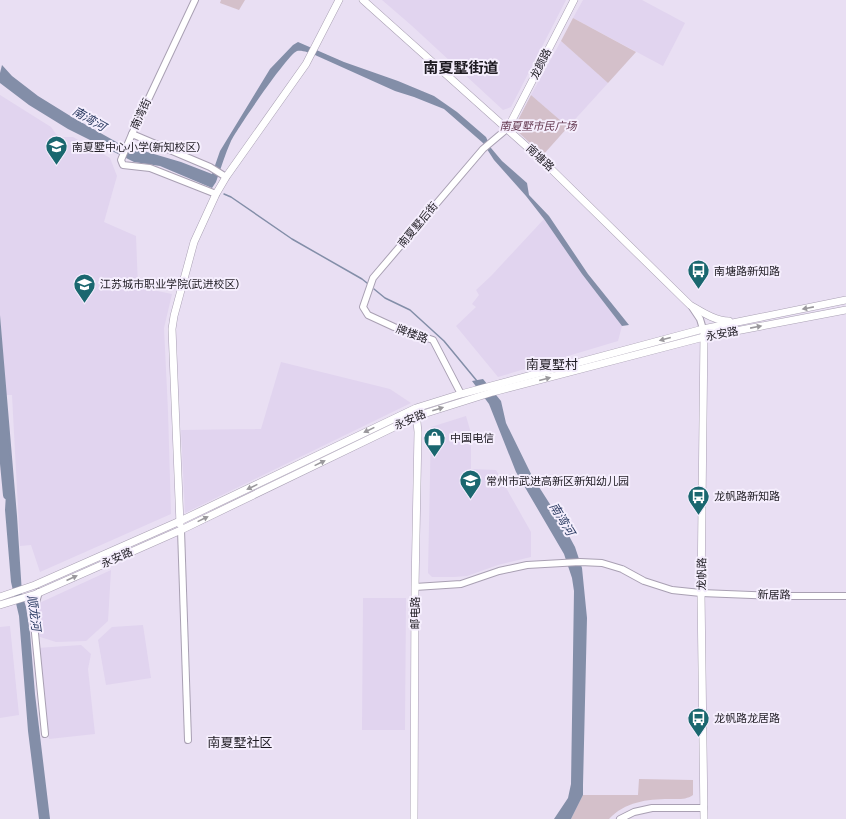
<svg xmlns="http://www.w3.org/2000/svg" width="846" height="819" font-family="'Roboto Serif','Noto Sans SC',serif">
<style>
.built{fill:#e1d4ef}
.green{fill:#d4c0ca}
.water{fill:#838ea8}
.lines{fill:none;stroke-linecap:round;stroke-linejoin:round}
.stream{stroke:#838ea8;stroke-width:1.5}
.river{stroke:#838ea8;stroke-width:10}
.minor-casing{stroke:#a9a0b3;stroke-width:8}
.tertiary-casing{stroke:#a9a0b3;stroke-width:8}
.minor{stroke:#fff;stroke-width:6}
.tertiary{stroke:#fff;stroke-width:7}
.oneway{fill:#9a989c}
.labels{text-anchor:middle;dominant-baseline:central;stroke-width:4;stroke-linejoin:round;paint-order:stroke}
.street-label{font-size:11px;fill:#1e1b22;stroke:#f5eefd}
.park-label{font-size:11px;font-style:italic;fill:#643850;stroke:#f5eefd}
.poi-label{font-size:11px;fill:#1e1b22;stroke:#f5eefd;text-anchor:start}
.water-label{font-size:12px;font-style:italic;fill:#2b3b62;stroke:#f5eefd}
.quarter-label{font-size:13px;fill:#1e1b22;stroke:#f5eefd}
.district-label{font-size:15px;font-weight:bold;fill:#1e1b22;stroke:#f5eefd}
</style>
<rect width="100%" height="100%" fill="#e9dff3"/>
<!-- built -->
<g class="built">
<path d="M382,0H566L511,107L503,110L411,25Z"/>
<path d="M583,0H642L685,23L663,66L573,18Z"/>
<path d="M561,41L608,83L568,127L531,95Z"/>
<path d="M0,95L51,127L56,134L62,137H73L110,158L117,176L104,222L136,236L138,287L172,294L164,328L168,411L171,514L40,572L31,545L20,546L12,395H6L0,315Z"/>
<path d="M544,219L582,274L622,326L618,341L498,377L456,326L476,307L472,304L479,295L476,290L491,276Z"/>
<path d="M281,362L390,389L411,403L185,513L181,430L261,429Z"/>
<path d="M466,416L471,433V469L496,470L531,532V557L498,565L467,576L454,577H432L428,573L431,427Z"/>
<path d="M111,570L108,621L86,641L56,642L37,636L35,605Z"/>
<path d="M363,598H406L405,730H362Z"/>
<path d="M143,625L151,678L106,685L98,640L112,627Z"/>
<path d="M10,626L19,715L0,718V627Z"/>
<path d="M81,645L91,654L88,669L95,734L49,739L37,648Z"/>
</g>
<!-- green -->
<g class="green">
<path d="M221,0H245L239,10L220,3Z"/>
<path d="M573,18L636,52L608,83L561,41Z"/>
<path d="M531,95L568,127L543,155L517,131L516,124Z"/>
<path d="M639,779L693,780V795C686,800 678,799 669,799C647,799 625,802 609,819H571L583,795H638Z"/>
</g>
<!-- water -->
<g class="water">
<path d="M298,42L344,62L398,81L434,96L457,112L486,137L491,148L502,161L527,183L529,195L549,216L588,274L629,325L622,326L582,274L544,219L526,196L494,160L483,143L444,109L414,97L395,91L315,55C310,53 302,50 297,51C288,54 237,129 231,141C225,154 221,168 216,182L212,188L160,166L134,162L68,129L29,105L0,83V73L2,65L12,76L38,96L72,117L120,144L181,162L212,174L220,151L270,69L293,45Z"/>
<path d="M0,315L17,516L22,594L26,607L30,633L35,694L50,819H39L28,731L19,616L11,582L5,510L7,477L0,419Z"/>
<path d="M483,379L501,401L506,423L532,476L562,523L575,547L582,568L587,618L583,785V795L571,819H554L568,798L571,784L574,591L572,578L564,554L516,472L489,404L472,381Z"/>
</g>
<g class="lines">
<!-- stream -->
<g class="stream">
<path d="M224,194L231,197L292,239L362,279L367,283"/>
<path d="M374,289L385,298L410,310L444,341L477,381"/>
</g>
<!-- river -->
<path class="river" d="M0,411L8,495"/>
<defs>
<g id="minor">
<path d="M195,0L132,134L210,167L226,177"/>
<path d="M132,134L121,160L123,165L150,168L216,194"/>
<path d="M692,307L700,319L703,329"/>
<path d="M461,394L433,340L394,327L368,315L363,307L373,278L483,149L508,128"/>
<path d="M181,530L188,740"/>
<path d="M415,587L461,584L499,571L527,565L580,562L602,563L622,569L644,581L672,590L701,593L776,596H846"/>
<path d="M39,592L33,613L45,734"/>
<path d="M620,819L634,812L652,808H704"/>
</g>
<g id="tertiary">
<path d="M363,0L545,163L690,305C702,312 715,321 729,321"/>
<path d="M508,128L574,0"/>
<path d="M704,333L701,593L704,819"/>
<path d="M180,524L172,329L174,316L194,242L216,194L226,177L306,64L339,0"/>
<path d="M0,597L35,585L180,521L416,408L461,394L703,329L846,300"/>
<path d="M0,605L36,594L181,530L417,416L493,392L704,337L846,310"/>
<path d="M414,819L415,587L418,432L416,412"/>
</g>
</defs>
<!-- minor casing -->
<use href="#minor" class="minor-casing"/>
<!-- tertiary casing -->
<use href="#tertiary" class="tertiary-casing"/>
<!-- minor -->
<use href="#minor" class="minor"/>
<!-- tertiary -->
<use href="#tertiary" class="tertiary"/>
</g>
<!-- one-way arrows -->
<defs><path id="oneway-solid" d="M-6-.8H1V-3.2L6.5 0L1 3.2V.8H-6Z"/></defs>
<g class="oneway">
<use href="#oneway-solid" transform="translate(808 308) rotate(169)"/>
<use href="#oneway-solid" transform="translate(756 327) rotate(-11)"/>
<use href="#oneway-solid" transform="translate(665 339) rotate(165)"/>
<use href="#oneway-solid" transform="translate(545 379) rotate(-15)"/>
<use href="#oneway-solid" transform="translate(438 409) rotate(-17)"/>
<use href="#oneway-solid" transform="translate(369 430) rotate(154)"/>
<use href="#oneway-solid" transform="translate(320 463) rotate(-26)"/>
<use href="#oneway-solid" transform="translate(252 487) rotate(154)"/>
<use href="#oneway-solid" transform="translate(203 519) rotate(-26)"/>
<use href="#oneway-solid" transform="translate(72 578) rotate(-24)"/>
</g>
<!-- icons -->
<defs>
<symbol id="school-pin" viewBox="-11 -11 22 30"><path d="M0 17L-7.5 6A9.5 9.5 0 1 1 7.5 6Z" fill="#1a676f" stroke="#f5eefd"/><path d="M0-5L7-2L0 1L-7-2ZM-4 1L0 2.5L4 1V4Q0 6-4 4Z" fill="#fff"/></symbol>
<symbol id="bus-pin" viewBox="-11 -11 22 30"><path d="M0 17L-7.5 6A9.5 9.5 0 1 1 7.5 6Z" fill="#1a676f" stroke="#f5eefd"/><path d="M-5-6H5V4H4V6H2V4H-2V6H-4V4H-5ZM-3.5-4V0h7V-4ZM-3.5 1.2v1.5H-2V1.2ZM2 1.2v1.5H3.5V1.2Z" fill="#fff"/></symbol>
<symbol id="shop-pin" viewBox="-11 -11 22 30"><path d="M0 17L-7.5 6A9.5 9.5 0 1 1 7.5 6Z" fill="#1a676f" stroke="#f5eefd"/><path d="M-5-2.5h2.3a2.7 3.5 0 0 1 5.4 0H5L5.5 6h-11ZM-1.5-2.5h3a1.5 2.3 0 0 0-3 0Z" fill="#fff"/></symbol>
</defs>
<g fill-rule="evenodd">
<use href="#school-pin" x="44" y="134" width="25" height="34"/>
<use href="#bus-pin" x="686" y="258" width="25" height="34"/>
<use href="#school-pin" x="72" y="272" width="25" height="34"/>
<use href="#shop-pin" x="422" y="426" width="25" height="34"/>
<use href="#school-pin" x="458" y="468" width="25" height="34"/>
<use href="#bus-pin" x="686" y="484" width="25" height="34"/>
<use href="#bus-pin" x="686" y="706" width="25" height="34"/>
</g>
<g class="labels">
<!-- street labels -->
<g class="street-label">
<text transform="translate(541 64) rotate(-63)">龙颜路</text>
<text transform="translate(141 114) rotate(-65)">南湾街</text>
<text transform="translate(540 158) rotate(43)">南塘路</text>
<text transform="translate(418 225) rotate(-50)">南夏墅后街</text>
<text transform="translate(412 334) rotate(20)">牌楼路</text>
<text transform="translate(722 334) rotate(-11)">永安路</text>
<text transform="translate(410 420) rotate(-23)">永安路</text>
<text transform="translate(117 558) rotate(-24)">永安路</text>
<text transform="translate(702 574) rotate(-89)">龙帆路</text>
<text transform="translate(774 595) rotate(1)">新居路</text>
<text transform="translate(415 613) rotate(-90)">邮电路</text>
</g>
<!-- park labels -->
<g class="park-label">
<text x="538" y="126">南夏墅市民广场</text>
</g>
<!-- poi labels -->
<g class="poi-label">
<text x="72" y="147">南夏墅中心小学(新知校区)</text>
<text x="714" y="271">南塘路新知路</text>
<text x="100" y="284">江苏城市职业学院(武进校区)</text>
<text x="450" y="438">中国电信</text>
<text x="486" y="481">常州市武进高新区新知幼儿园</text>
<text x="714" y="496">龙帆路新知路</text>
<text x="714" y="718">龙帆路龙居路</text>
</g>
<!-- water labels -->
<g class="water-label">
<text transform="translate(89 119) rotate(30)">南湾河</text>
<text transform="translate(562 519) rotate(59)">南湾河</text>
<text transform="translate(34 613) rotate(82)">顺龙河</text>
</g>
<!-- quarter labels -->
<g class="quarter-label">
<text x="552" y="364">南夏墅村</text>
<text x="240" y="742">南夏墅社区</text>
</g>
<!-- district labels -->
<g class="district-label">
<text x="461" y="68">南夏墅街道</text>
</g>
</g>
</svg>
